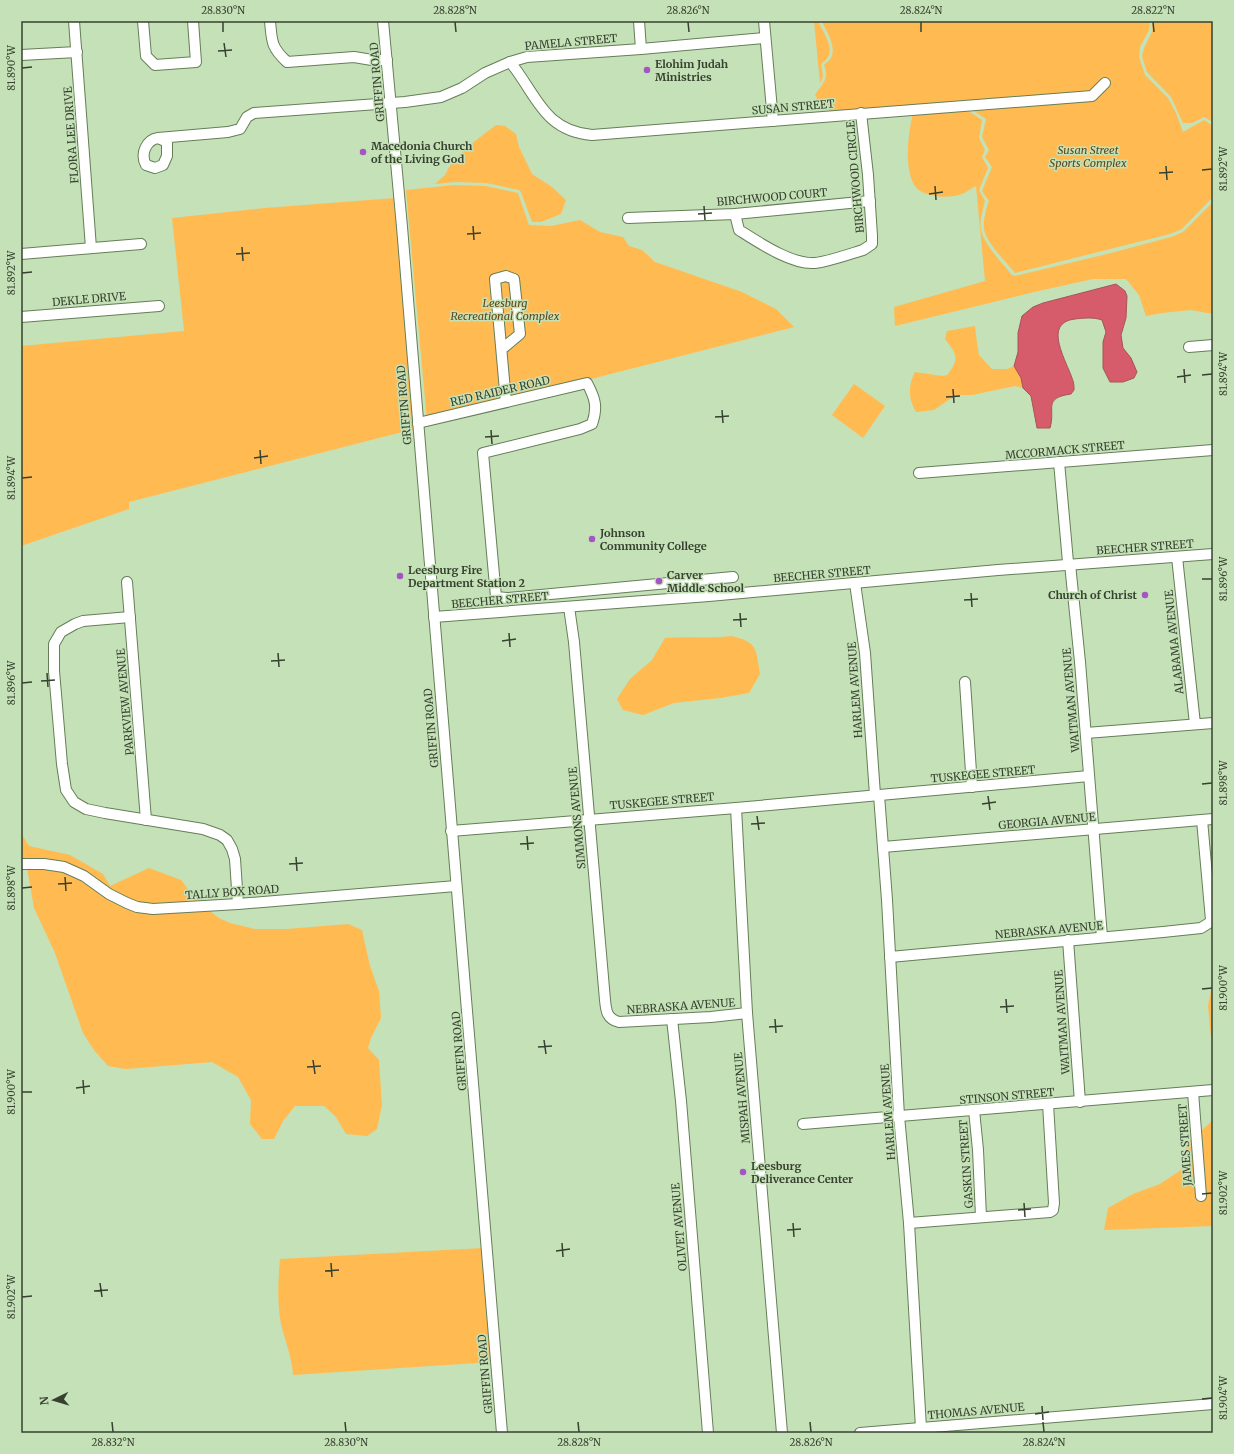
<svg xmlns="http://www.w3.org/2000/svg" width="1234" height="1454" font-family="Merriweather,serif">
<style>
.green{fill:#ffbb51}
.water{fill:#d65c6b;stroke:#a65459}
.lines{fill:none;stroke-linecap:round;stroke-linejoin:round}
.minor-casing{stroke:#657e58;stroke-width:12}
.minor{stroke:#fff;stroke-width:10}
.ticks{fill:none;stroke:#364130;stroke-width:1.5}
.poi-dot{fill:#a454c4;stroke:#c5e1b7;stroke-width:1.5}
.labels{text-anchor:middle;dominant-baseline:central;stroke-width:3;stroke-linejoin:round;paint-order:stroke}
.street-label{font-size:11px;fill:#364130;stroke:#c5e1b7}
.poi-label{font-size:11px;font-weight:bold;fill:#364130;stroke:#c5e1b7;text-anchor:start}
.park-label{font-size:11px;font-style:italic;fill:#624516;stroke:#c5e1b7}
.neatline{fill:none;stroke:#364130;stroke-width:1.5}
.ticks-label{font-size:10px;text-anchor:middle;fill:#364130}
</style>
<rect width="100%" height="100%" fill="#c5e1b7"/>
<!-- green -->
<g class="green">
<path d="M814,21H818C822,31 834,45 828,57C826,60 823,62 821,64C822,71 825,77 820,83Z"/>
<path d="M822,21H1150L1149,30L1140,47L1139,57L1145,75L1168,98L1176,113L1183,132L1204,120L1213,126V197L1182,229L1170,234L1015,273C1006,262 986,242 984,229C983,222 986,208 989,201L982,191L992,167L985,157L989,150L982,137L986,119L965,105L835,115L820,103L815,95C822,84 830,79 824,65C826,63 830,60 831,58C837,45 826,32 822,21Z"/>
<path d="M1153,21H1213V122L1204,117L1192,123H1183L1171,97L1147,72L1142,56L1144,48L1152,32Z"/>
<path d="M964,108L982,120L979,138L985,150L982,157L988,168L979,190L985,201C983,208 979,223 981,230C984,244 1002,263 1012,275L1015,276L1107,254L1171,237L1183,232L1213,202V314L1191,310L1162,313L1146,316L1139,295L1126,279H1093L1034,292L895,326L894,307L985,281L976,186C971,188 967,192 962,194C953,197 941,198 932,195C928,194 923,193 920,191C902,179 908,132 913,114Z"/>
<path d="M496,125L505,126L516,134L519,147L532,174L552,187L566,200L561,214L541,222H532L521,192L519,190L486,183L455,182L435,184L445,175L452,162L475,141Z"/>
<path d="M454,185L486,186L518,193L529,225L551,226L580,220L600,232L623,237L629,246L642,250L655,262L742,292L776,309L794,327L427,421L406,190Z"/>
<path d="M395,198L414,429L129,502V509L21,546V346L184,331L172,218L265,208Z"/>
<path d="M975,326L977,343L979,355L992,369H1007L1014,366L1021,378L1023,388L1015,386L972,395H961L950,399L934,410L916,412C908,399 908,385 915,372L942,376L947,375C960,359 957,354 945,339L947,331Z"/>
<path d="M854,384L885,406L863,438L832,415Z"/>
<path d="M731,636C758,642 756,649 760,674L749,693L720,698L674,703L643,715L623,710L617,699L630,679L652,660L665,638C687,636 709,639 731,636Z"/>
<path d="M21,833L29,846L70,855L103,874L110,886L149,868L181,880L198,902L219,918L230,923L255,929H287L348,924L362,930L370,966L379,991L381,1018L371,1038L368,1048L379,1060L382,1105L377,1129L367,1136L346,1134L336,1117L324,1106H295L283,1121L274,1139H262L250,1124L251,1100L238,1077L212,1062L126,1069L108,1066L94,1050L83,1033L55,953L34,908L27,868L21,866Z"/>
<path d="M1213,980V1041L1211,1038L1208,1006Z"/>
<path d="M1213,1120V1226L1104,1230L1108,1208L1133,1194L1160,1184L1181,1170L1187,1144Z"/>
<path d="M483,1248L492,1362L293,1375C292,1357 285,1341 281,1324C277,1303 278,1280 280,1259Z"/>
</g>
<!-- water -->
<path class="water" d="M1116,284L1125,291L1127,296L1126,318L1121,335L1123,348L1131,358L1137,372L1134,378L1123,382H1110L1103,368V342L1106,332L1102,320C1093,317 1084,318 1075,319C1041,323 1068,363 1073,381C1074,383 1074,387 1074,390L1071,394C1042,398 1056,409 1050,428H1037L1031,396L1023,388L1021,378L1014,366L1018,352V333L1022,316L1033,307L1043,303Z"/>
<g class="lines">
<defs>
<g id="minor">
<path d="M74,21L91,248"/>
<path d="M143,21L146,56L155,65L196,62L193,21"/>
<path d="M270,21C272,42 271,47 287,62L354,57L372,60H387"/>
<path d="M383,21L402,227L502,1433"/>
<path d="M639,21L641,49"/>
<path d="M764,21L773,121"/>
<path d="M21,55L77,52"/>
<path d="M510,62C536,93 543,131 592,135L1092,96L1105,83"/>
<path d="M158,138L167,142V156L163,165L155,168L146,165C140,154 146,140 158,138L228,132L240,129L247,117L254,113L405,102L441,97L462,88L485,73L510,62L527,57L641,49L765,38"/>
<path d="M735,214L739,230C758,242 792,265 815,263C827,262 850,254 863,250L872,244V236L868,175L861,113"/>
<path d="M628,218L735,214L870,201"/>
<path d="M21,254L141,244"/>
<path d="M21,317L159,306"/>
<path d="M1189,347L1213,345"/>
<path d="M502,349L520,334L514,279L506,276L495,279L506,402"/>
<path d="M418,423L587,383C595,398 598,407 592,424L580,429L483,453L496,597L507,598L733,577"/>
<path d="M1059,462L1068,562L1070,564L1080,662L1102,937"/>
<path d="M919,473L1213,450"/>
<path d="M1177,557L1195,724"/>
<path d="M127,582L146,820"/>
<path d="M855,583L865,653L875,795"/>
<path d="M569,607L574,642L605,1000C606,1011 607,1019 619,1022L711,1017L747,1013"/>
<path d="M130,617L83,621L75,624L61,632L54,644V671L62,764L66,790L74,802L86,809L105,813L203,829L220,835L227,840L232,849L235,859L238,904"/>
<path d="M434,617L709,596L998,570L1213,554"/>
<path d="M965,682L972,787"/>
<path d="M1086,733L1213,723"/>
<path d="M879,795L887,900L899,1116L909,1223L921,1428"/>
<path d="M736,808L747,1013L782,1433"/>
<path d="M451,831L736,808L1089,776"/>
<path d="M883,847L1213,819"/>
<path d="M21,864H44L64,867L84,876L109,894L127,903L137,907L153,909L238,904L456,886"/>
<path d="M1068,940L1080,1102"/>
<path d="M890,957L1163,932L1201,928L1209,923L1211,920L1202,820"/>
<path d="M672,1019L681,1101L708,1433"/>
<path d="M1193,1092L1201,1196"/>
<path d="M974,1110L978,1150L981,1217"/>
<path d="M803,1124L1213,1090"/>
<path d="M909,1223L1050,1212L1053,1210L1054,1203L1048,1104"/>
<path d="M860,1433L1213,1404"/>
</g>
</defs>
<!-- minor casing -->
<use href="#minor" class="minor-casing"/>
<!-- minor -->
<use href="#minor" class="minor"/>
</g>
<!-- ticks -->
<path class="ticks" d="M223,22V32M455,22L456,32M688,22L689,32M921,22V32M1153,22L1154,32M224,43L226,57M218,51L232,50M22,68L32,67M1166,166L1167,180M1202,170L1212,169M1159,173L1173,172M935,186L936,200M929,194L943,192M704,206L705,220M698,214L712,213M473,226L474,240M467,234L481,233M242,247L243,261M236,254L250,253M22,273L32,272M1184,369L1185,383M1202,375L1212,374M1177,377L1191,375M953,389L954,403M946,397L960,396M722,410L723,423M715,417L729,416M491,430L492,444M485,437L499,436M260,450L261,464M254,458L268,456M22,478L32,477M1202,579H1212M971,593L972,607M964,600L978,599M740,613L741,627M733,620L747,619M509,633L510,647M502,641L516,639M278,653L279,667M271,661L285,660M47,673L48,687M41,681L55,680M22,683L32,682M1202,784L1212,783M988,796L990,810M982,804L996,802M757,816L759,830M751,824L765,823M527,836L528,850M520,844L534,843M296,857L297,871M289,864L303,863M65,877L66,891M58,884L72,883M22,888L32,887M1202,989L1212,988M1006,999L1007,1013M1000,1007L1014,1006M775,1019L776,1033M769,1027L783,1026M544,1040L546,1054M538,1047L552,1046M313,1060L315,1074M307,1067L321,1066M83,1080L84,1094M76,1088L90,1086M22,1092H32M1202,1194L1212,1193M1024,1203L1025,1217M1018,1210L1031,1209M793,1223L794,1237M787,1230L801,1229M562,1243L563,1257M556,1251L570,1249M331,1263L332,1277M325,1271L339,1270M100,1283L102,1297M94,1291L108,1290M22,1297L32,1296M1202,1399L1212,1398M1042,1406L1043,1420M1035,1414L1049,1412M112,1422L113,1432M345,1422L346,1432M578,1422L579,1432M810,1422L811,1432M1043,1422L1044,1432"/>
<!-- markers -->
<g class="poi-dot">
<circle cx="647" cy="70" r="4"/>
<circle cx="363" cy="152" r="4"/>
<circle cx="592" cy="539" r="4"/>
<circle cx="400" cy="576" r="4"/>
<circle cx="659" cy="581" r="4"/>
<circle cx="1145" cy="595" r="4"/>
<circle cx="743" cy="1172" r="4"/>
</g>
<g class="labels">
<!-- street labels -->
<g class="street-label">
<text transform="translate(571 42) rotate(-5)">PAMELA STREET</text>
<text transform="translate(377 82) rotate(-95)">GRIFFIN ROAD</text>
<text transform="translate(793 107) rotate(-5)">SUSAN STREET</text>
<text transform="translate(71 135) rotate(-94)">FLORA LEE DRIVE</text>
<text transform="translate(855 177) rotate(-95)">BIRCHWOOD CIRCLE</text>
<text transform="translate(772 197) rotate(-5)">BIRCHWOOD COURT</text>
<text transform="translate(89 299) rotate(-5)">DEKLE DRIVE</text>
<text transform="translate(500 391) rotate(-13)">RED RAIDER ROAD</text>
<text transform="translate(404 405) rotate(-95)">GRIFFIN ROAD</text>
<text transform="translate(1065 450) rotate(-5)">MCCORMACK STREET</text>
<text transform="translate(1145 547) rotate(-4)">BEECHER STREET</text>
<text transform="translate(822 574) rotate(-5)">BEECHER STREET</text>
<text transform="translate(500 600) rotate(-5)">BEECHER STREET</text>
<text transform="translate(1174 642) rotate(-96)">ALABAMA AVENUE</text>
<text transform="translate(855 690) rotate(-94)">HARLEM AVENUE</text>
<text transform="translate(1071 700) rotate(-95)">WAITMAN AVENUE</text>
<text transform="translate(125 702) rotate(-95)">PARKVIEW AVENUE</text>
<text transform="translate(431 728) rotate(-95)">GRIFFIN ROAD</text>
<text transform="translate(983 774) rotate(-5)">TUSKEGEE STREET</text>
<text transform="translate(662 801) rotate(-5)">TUSKEGEE STREET</text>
<text transform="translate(577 818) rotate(-95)">SIMMONS AVENUE</text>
<text transform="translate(1047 821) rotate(-5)">GEORGIA AVENUE</text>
<text transform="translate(232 892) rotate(-4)">TALLY BOX ROAD</text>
<text transform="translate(1049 930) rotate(-5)">NEBRASKA AVENUE</text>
<text transform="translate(681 1006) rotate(-4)">NEBRASKA AVENUE</text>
<text transform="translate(1062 1022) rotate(-94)">WAITMAN AVENUE</text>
<text transform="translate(459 1051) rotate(-95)">GRIFFIN ROAD</text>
<text transform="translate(1007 1096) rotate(-5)">STINSON STREET</text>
<text transform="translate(742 1098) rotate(-95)">MISPAH AVENUE</text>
<text transform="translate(888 1112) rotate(-94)">HARLEM AVENUE</text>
<text transform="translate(1185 1145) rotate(-94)">JAMES STREET</text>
<text transform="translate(966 1164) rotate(-94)">GASKIN STREET</text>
<text transform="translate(679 1227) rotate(-95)">OLIVET AVENUE</text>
<text transform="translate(485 1374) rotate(-95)">GRIFFIN ROAD</text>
<text transform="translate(976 1411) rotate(-5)">THOMAS AVENUE</text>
</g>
<!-- poi labels -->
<g class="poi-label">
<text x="655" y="64">Elohim Judah<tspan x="655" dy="13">Ministries</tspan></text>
<text x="371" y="146">Macedonia Church<tspan x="371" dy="13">of the Living God</tspan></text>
<text x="600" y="533">Johnson<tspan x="600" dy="13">Community College</tspan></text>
<text x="408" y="570">Leesburg Fire<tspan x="408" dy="13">Department Station 2</tspan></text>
<text x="667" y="575">Carver<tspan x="667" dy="13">Middle School</tspan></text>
<text x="1137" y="595" text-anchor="end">Church of Christ</text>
<text x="751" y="1166">Leesburg<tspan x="751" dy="13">Deliverance Center</tspan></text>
</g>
<!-- park labels -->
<g class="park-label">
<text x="1088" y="150">Susan Street<tspan x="1088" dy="13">Sports Complex</tspan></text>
<text x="505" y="303">Leesburg<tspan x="505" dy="13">Recreational Complex</tspan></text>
</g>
</g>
<!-- border -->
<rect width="1234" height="1454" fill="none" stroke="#c5e1b7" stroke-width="44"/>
<!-- north arrow -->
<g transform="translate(54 1400) rotate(265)" stroke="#c5e1b7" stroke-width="3" paint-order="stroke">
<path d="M0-3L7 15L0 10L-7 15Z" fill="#364130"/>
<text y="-6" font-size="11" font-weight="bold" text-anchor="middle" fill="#364130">N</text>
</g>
<rect x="22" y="22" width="1190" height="1410" class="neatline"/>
<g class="ticks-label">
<text x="223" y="14">28.830°N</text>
<text x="455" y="14">28.828°N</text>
<text x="688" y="14">28.826°N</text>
<text x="921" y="14">28.824°N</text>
<text x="1153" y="14">28.822°N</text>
<text transform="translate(11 68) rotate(-90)" y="4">81.890°W</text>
<text transform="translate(1223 169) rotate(-90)" y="4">81.892°W</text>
<text transform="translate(11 273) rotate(-90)" y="4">81.892°W</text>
<text transform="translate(1223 374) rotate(-90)" y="4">81.894°W</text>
<text transform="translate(11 478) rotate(-90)" y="4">81.894°W</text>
<text transform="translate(1223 579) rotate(-90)" y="4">81.896°W</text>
<text transform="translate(11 683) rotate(-90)" y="4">81.896°W</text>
<text transform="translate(1223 783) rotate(-90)" y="4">81.898°W</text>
<text transform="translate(11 888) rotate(-90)" y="4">81.898°W</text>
<text transform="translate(1223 988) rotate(-90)" y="4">81.900°W</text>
<text transform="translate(11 1092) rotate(-90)" y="4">81.900°W</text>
<text transform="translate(1223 1193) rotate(-90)" y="4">81.902°W</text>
<text transform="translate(11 1297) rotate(-90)" y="4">81.902°W</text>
<text transform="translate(1223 1398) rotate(-90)" y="4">81.904°W</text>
<text x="113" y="1446">28.832°N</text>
<text x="346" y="1446">28.830°N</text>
<text x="579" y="1446">28.828°N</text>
<text x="811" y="1446">28.826°N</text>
<text x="1044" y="1446">28.824°N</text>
</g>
</svg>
